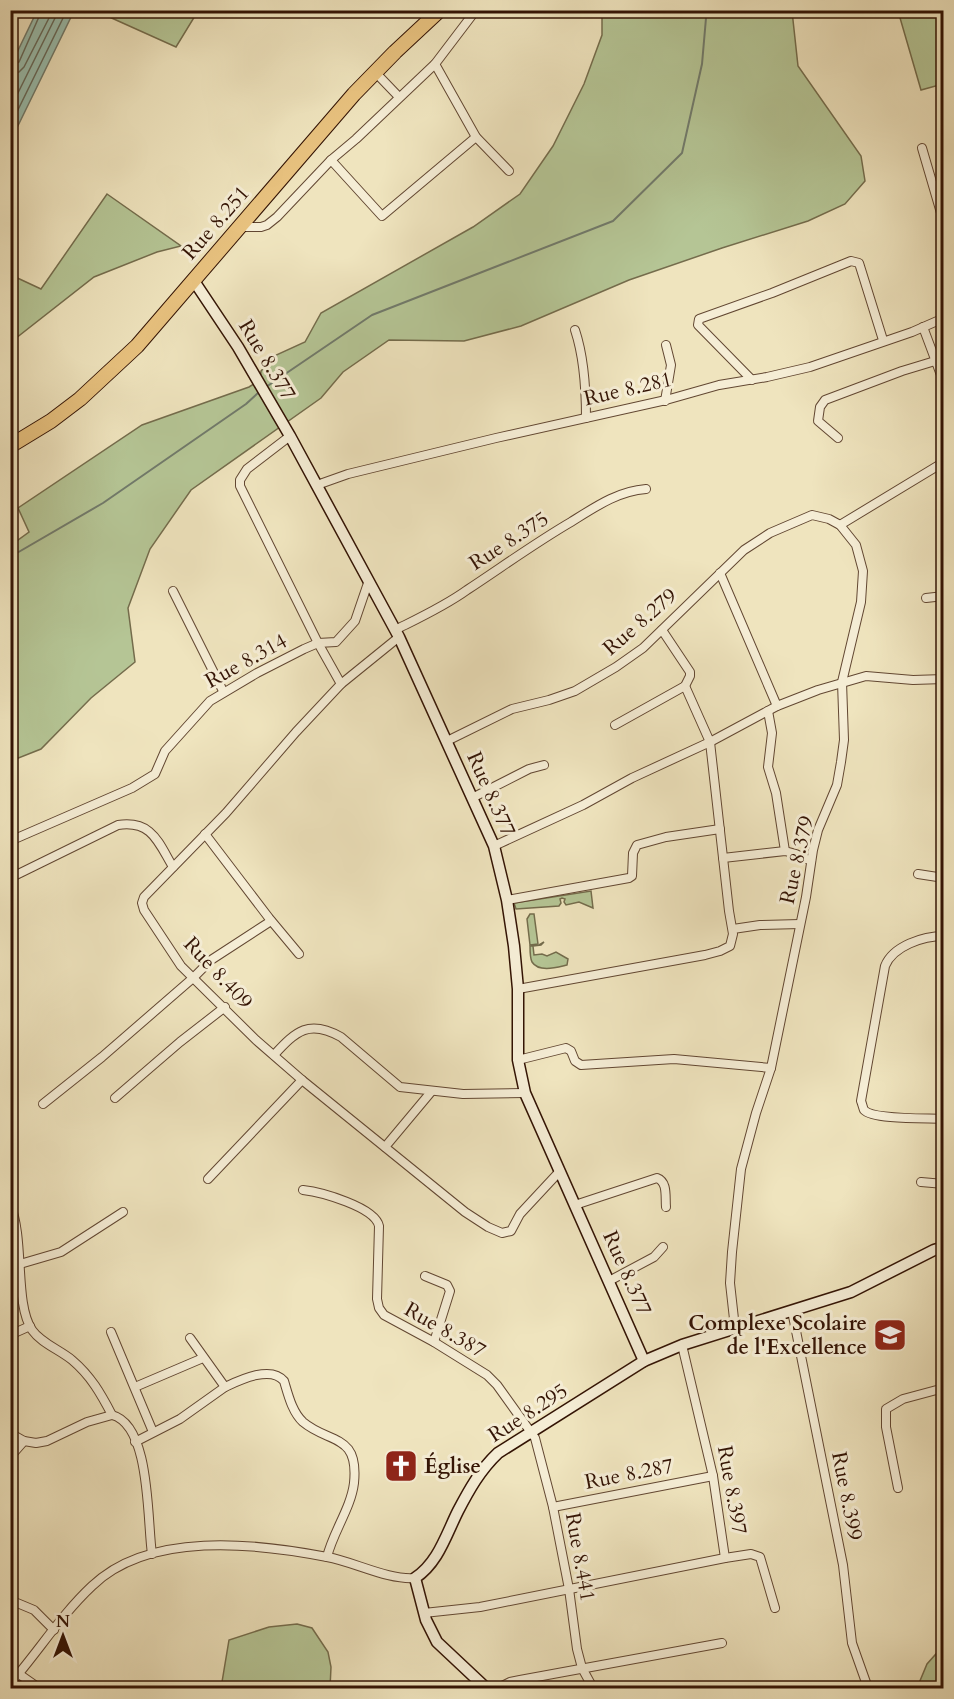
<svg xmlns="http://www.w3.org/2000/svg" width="954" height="1699" font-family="Cardo,serif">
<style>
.green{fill:#b5c595;stroke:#746c4c;stroke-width:1.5}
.water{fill:#9abfaf;stroke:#717a6b;stroke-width:1.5}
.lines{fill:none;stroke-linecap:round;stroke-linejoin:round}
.shore{stroke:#66695a;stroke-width:1.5}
.stream{stroke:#717a6b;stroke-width:2}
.street-casing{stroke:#624732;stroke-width:10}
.secondary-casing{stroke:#331304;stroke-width:13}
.highway-casing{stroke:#331304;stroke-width:16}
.street{stroke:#f5edd5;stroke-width:8}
.secondary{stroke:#f5edd5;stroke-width:10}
.highway{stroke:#e8c27f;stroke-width:14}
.labels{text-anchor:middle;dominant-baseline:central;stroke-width:6;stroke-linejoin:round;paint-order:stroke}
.street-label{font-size:21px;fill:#331304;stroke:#f5edd5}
.poi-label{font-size:21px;font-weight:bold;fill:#331304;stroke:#f5edd5;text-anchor:end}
</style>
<rect width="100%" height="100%" fill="#efe4be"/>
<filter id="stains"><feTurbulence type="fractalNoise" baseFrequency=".00333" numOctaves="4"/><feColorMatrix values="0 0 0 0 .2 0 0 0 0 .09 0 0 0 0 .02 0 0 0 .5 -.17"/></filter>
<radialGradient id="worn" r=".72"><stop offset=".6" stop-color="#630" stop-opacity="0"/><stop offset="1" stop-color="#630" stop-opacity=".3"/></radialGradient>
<!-- green -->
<g class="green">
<path d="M96,11H198L176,47Z"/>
<path d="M602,11H792L798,66L861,156L865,181L845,204L808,221L722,248L629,280L521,326L464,341L389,340L343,372L321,398L191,490L150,549L128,608L135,662L91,698L41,749L11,761L10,546L29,532L18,508L142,425L249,387L260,380L261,371L274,356L305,342L321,313L473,227L520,194L553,146L584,84L602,35Z"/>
<path d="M898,11H943V84L921,90Z"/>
<path d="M107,194L181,246L157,252L94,277L11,342V275L41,289Z"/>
<path d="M591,891L593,908L579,902L566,905L564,902L565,899L562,898L560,899L561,903L559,906L516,909L514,903Z"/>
<path d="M530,914H534L538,944L530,945L527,919Z"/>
<path d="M544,942L541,945L533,946L534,955L542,954L547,956L556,952L568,959L567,965C558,967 539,973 532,962C530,958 530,951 530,946L539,945Z"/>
<path d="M297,1624L312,1628L328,1652L331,1667L330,1688H221L229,1640L269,1627Z"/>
<path d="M943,1646V1688H917L927,1664Z"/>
</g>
<!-- water -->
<path class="water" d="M37,11H74L11,140V65Z"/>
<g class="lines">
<!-- shore -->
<g class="shore">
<path d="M10,66L19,62L42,10"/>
<path d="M10,73L19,72L24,67L49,18L50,10"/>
<path d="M10,109L59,10"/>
<path d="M10,126L67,10"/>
</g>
<!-- stream -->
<g class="stream">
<path d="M266,387L372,315L613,221L682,153L702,64L706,18L712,10"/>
<path d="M10,557L103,503L246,404L259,392"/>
</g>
<defs>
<g id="street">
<path d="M435,64L476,137L509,171"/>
<path d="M375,72L399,97"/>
<path d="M922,148L944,223"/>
<path d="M331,160L382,216L476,137"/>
<path d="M240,227H261L267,225L277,217L331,160L356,139L435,64L476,10"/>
<path d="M923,327L944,383"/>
<path d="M575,330C584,357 586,389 586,418"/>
<path d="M752,380L698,325L699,319L772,293L851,261L859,263L883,340"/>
<path d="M665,401L671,365L666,345"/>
<path d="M290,436L247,469L240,480V486L318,643L341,684"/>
<path d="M838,438L818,421L820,407L825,400L902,371L935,361"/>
<path d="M317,485L348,474L496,438L666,400L719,385L767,377L810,367L912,332L944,318"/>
<path d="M720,573L777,706"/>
<path d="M173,591L223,691"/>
<path d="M926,598L944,596"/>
<path d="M395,630C419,618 445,606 467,590C502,567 535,543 571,522C595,507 618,491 646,489"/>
<path d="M399,637L341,684L296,732L226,813L144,897L142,903L144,910L181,966L256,1040L302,1080L465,1212L488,1227L502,1233L511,1231L520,1214L560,1171"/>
<path d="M768,711L772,733L768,767L776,793L785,851"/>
<path d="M615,725L685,686L690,676V672L662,630"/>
<path d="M447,741L512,709L549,700L575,691L616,667L643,648L744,550L770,533L812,515L829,519L840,525"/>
<path d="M472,798L529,769L544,765"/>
<path d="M205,834L269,918L299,954"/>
<path d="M10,841L132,788L155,774L165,751L210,701L257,673L304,649L318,643L336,642L355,621L368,583"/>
<path d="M494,846L583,805L632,778L710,742L777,706L818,690L866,676L913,680L944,679"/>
<path d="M723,858L785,851L796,854L811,861"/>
<path d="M918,874L944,878"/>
<path d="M10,878L118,825C152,820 158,842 173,867"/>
<path d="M507,900L629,878L632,876L633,853L637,845L666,837L720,829"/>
<path d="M733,929L760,925L800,924"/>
<path d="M944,936C923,936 893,946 885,966L861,1101C862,1103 863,1108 864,1110C873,1120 928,1118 944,1119"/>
<path d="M518,989L705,955L720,951L730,946L733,934L729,911L710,742L685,686"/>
<path d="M274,1055C296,1031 309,1019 341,1037L400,1087L463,1094L525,1093"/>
<path d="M518,1060L566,1048L571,1051L575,1061L581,1065L674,1059L771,1068"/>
<path d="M115,1098L180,1042L225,1007"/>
<path d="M43,1104L102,1057L193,978L211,960L271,921"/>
<path d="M385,1147L431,1092"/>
<path d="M208,1179L302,1080"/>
<path d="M921,1182L944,1184"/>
<path d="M303,1190C321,1192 375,1207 379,1226L377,1299L379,1308L384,1315L434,1342L487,1375L497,1385L535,1438L553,1507L569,1589L577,1649L582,1668L593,1688"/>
<path d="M10,1204C25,1239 14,1303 32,1330C41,1343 60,1350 72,1360C91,1376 101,1394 112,1415C151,1425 147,1521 152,1554"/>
<path d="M575,1205L657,1178C668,1182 665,1197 666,1207"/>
<path d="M20,1264L61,1252L123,1212"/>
<path d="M425,1276L447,1285L450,1291L434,1342"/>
<path d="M609,1281L654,1257L663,1247"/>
<path d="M792,1311L843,1565L852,1643L868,1688"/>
<path d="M735,1328L730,1283L732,1252L741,1169L756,1113L771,1068L806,897L813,850L818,830L837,785L841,762L844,740L842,682L861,602L863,571L856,545L840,525L944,462"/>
<path d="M111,1332L153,1432"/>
<path d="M10,1335L30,1326"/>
<path d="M190,1338L225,1387C240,1380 271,1365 284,1381C288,1394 292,1412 303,1422C329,1444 359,1433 354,1483C351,1508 333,1532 327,1557"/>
<path d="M135,1387L203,1358"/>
<path d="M10,1433L24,1441L36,1443L47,1441L87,1422L112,1415"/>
<path d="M135,1442L180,1419L225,1387"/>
<path d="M10,1457L24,1441"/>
<path d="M898,1488L886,1427V1409L903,1399L944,1388"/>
<path d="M553,1507L713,1476"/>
<path d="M725,1558L751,1554L760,1557L775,1608"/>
<path d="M10,1600L34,1610L54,1630"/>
<path d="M424,1613L480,1607L725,1558L713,1476L682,1345"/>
<path d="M19,1674L39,1688"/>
<path d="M10,1684C38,1652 61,1615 92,1586C149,1531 255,1543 327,1557C355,1562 387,1580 415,1578"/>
<path d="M498,1688L510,1682L520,1680L722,1643"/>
</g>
<g id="secondary">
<path d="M194,281L238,347L290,436L399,637L494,846L507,900L514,946L518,989V1060L525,1093L644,1361"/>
<path d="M486,1688L437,1642L426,1620L415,1578C438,1563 446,1535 458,1511C469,1490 480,1470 498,1453L644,1361L682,1345L851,1292L934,1250L944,1247"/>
</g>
<path id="highway" d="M10,446L51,421L80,399L137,346L354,94L395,52L440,10"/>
</defs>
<!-- street casing -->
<use href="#street" class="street-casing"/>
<!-- secondary casing -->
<use href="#secondary" class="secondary-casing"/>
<!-- highway casing -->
<use href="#highway" class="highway-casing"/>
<!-- street -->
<use href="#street" class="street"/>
<!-- secondary -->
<use href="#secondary" class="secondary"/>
<!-- highway -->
<use href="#highway" class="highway"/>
</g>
<!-- icons -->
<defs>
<symbol id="school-square" viewBox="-11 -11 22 22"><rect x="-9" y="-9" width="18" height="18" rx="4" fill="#8f2418" stroke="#f5edd5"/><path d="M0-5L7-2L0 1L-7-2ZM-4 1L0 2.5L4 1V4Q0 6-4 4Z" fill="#fff"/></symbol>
<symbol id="church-square" viewBox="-11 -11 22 22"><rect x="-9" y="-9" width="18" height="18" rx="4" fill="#8f2418" stroke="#f5edd5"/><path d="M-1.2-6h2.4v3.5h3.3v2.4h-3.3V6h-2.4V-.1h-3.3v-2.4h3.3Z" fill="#fff"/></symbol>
</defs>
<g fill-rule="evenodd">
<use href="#school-square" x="871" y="1316" width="38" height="38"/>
<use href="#church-square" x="382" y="1447" width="38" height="38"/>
</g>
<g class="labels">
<!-- street labels -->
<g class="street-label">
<text transform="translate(216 223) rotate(-49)">Rue 8.251</text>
<text transform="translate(267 360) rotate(59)">Rue 8.377</text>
<text transform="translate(628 389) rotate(-13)">Rue 8.281</text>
<text transform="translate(509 541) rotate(-33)">Rue 8.375</text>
<text transform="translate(640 622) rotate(-41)">Rue 8.279</text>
<text transform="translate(246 661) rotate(-29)">Rue 8.314</text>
<text transform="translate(491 794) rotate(66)">Rue 8.377</text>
<text transform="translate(797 860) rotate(-77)">Rue 8.379</text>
<text transform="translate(218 973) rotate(47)">Rue 8.409</text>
<text transform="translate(627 1273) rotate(66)">Rue 8.377</text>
<text transform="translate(445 1330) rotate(30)">Rue 8.387</text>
<text transform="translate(528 1413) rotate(-33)">Rue 8.295</text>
<text transform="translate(629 1474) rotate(-11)">Rue 8.287</text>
<text transform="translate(732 1490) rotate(80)">Rue 8.397</text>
<text transform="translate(847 1496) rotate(79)">Rue 8.399</text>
<text transform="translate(580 1557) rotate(80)">Rue 8.441</text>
</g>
<!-- poi labels -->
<g class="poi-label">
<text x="867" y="1323">Complexe Scolaire<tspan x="867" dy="24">de l'Excellence</tspan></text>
<text x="424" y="1466" text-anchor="start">Église</text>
</g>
</g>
<!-- margin -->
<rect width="954" height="1699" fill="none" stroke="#efe4be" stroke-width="36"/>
<rect x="12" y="12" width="930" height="1675" fill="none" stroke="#331304" stroke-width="3"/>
<rect x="18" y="18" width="918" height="1663" fill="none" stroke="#331304" stroke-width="1.5"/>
<!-- north arrow -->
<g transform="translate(63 1636)" stroke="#f5edd5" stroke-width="4.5" paint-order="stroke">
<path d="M0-4.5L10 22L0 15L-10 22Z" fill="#331304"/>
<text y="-9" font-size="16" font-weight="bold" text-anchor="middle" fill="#331304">N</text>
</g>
<rect width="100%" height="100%" filter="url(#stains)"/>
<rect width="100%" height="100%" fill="url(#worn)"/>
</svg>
